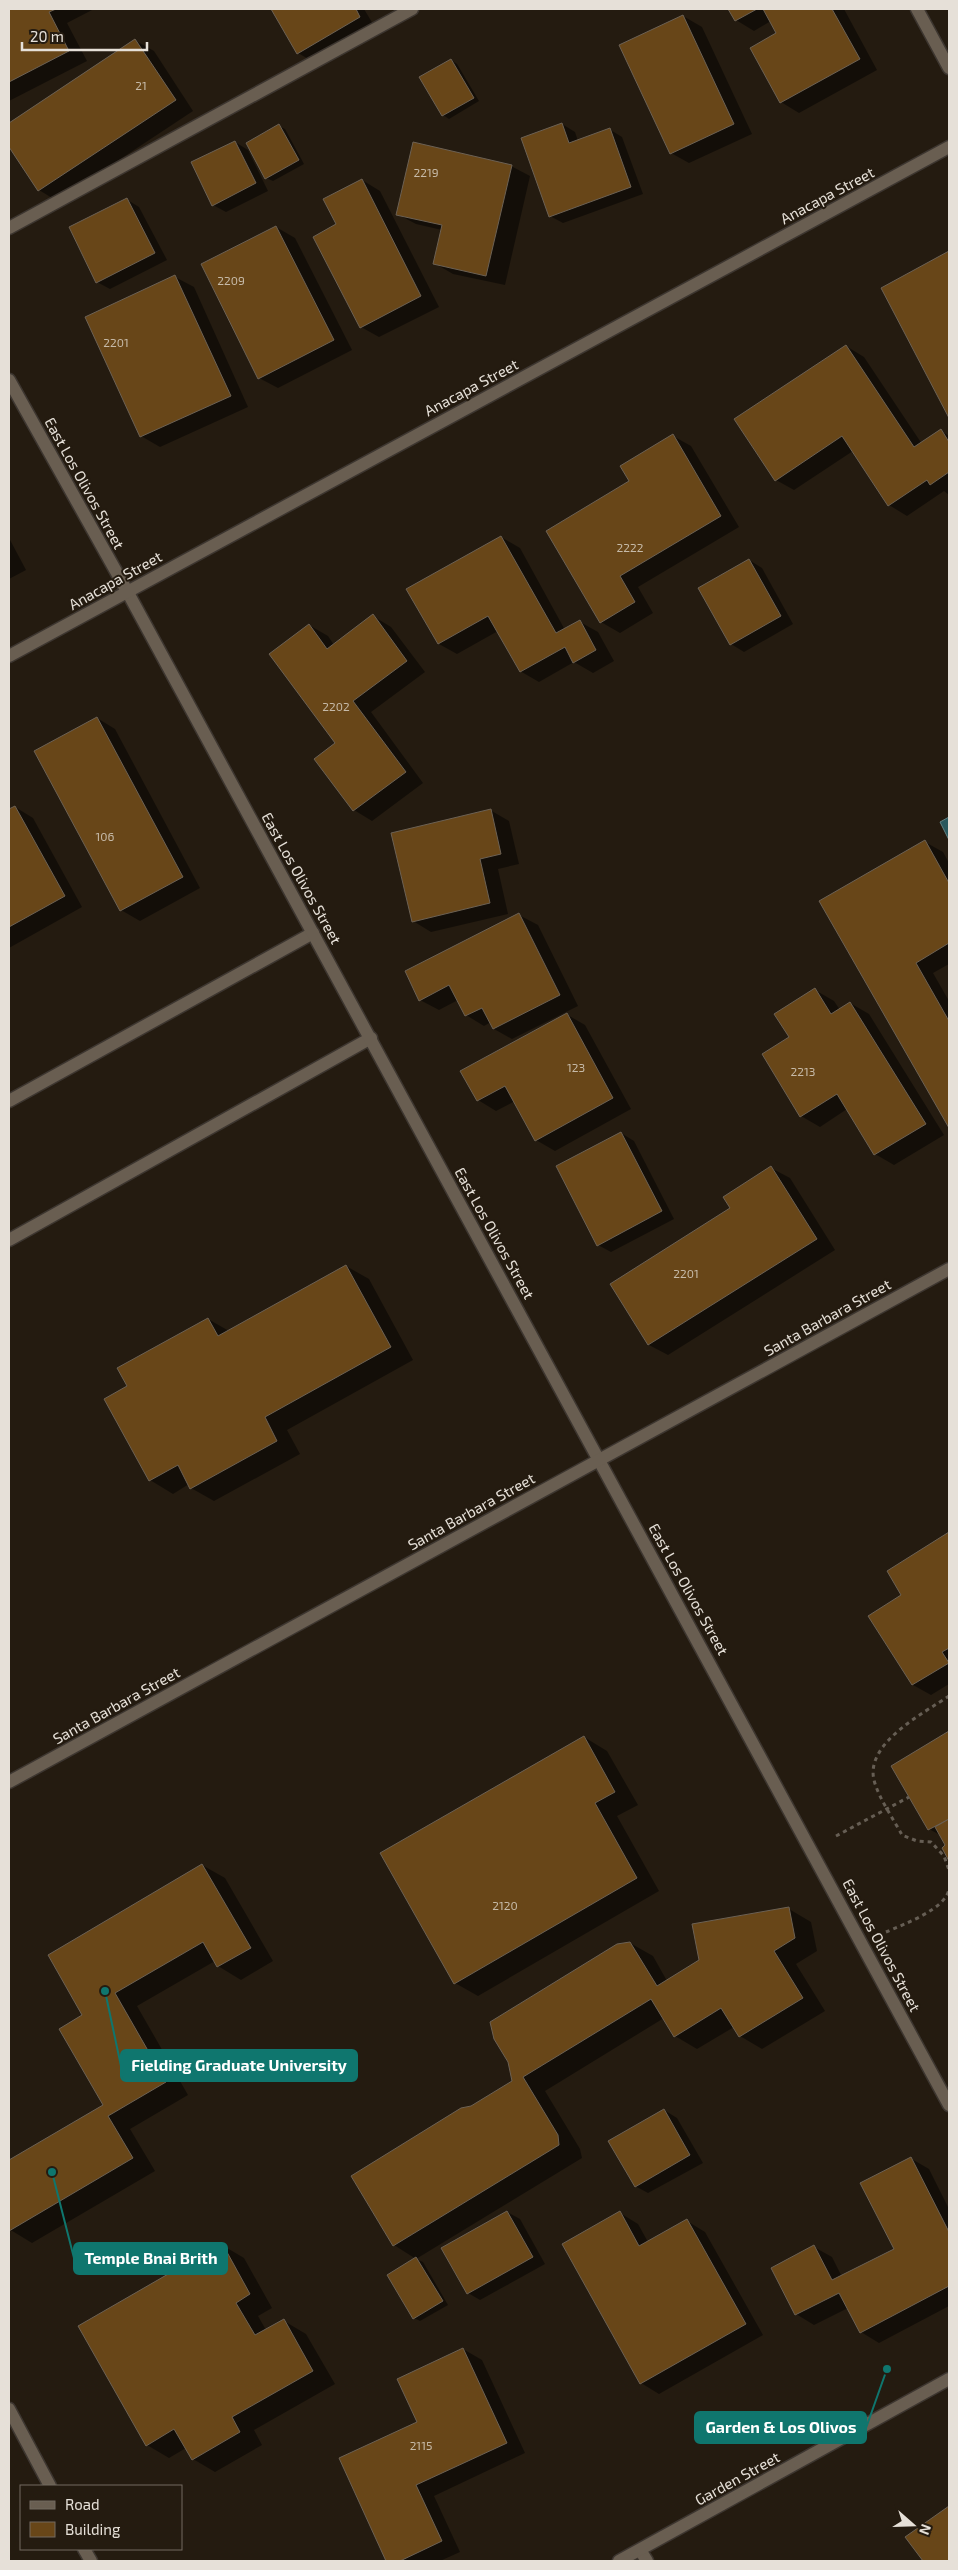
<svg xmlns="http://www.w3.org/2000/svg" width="958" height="2570" font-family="'Exo 2',sans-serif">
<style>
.water{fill:#29585d;stroke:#628182}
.shadow{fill:#0007}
.building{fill:#684618;stroke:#6c6154}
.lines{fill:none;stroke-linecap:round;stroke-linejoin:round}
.service-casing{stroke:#3d3630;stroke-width:15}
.minor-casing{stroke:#3d3630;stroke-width:15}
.tertiary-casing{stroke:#3d3630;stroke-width:15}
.path{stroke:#665e54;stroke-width:3;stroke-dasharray:4 4;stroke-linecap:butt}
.service{stroke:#695e51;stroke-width:12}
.minor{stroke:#695e51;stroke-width:12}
.tertiary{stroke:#695e51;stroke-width:12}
.labels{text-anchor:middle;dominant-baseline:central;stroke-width:4;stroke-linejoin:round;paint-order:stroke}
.number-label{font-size:12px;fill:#c6baa8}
.street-label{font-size:15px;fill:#e6e0d8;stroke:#241b10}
.leader{fill:none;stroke:#0f766e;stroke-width:2}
.callout-dot{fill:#0f766e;stroke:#241b10;stroke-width:2}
.callout{fill:#0f766e;stroke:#0f766e;stroke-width:2}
.callout-label{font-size:16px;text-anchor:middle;font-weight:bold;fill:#fff}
</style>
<rect width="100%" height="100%" fill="#241b10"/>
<!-- water -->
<path class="water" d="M949,817V840L940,822Z"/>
<!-- shadow -->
<g class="shadow">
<path d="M9,9H94L67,23L87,61L9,101Z"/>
<path d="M272,9H364L373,24L310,60L298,53Z"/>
<path d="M730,9H844L877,70L799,113L781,102L778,34L771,21L754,31L736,20Z"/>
<path d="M683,16L702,27L752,134L689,163L671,153Z"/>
<path d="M136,41L154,51L193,111L57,201L39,190L9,144V125Z"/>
<path d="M451,60L457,64L479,101L449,119L443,115Z"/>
<path d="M562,124L575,132L578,141L609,129L622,137L643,194L563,223L550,216Z"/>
<path d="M279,126L285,129L304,164L273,181L266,178Z"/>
<path d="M235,142L248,150L268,191L226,212L213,205Z"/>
<path d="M511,166L530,176L505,285L453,274L434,263L442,230L416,224L397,214Z"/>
<path d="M362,180L380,191L439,307L379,337L361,327Z"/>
<path d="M126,199L139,207L167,260L110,289L97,282Z"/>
<path d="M276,227L295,238L352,350L278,388L259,378Z"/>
<path d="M949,253V415L882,289Z"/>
<path d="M175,277L194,287L248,407L160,447L141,436Z"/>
<path d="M846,346L864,357L922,444L941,431L949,436V495L944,491L907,516L889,505L853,451L794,490L776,480Z"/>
<path d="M673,436L691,446L739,527L638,587L653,613L620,633L601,622L548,531L631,482Z"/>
<path d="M501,537L520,548L565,630L580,622L598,632L614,661L593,673L574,662L539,682L520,671L498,631L457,654L439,644Z"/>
<path d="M9,538L26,570L9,579Z"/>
<path d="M749,560L762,568L793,624L744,652L731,644Z"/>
<path d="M373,616L391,627L425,672L371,712L423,783L372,821L354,810L309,625L328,636L334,645Z"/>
<path d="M97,718L115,729L200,888L140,921L121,910Z"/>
<path d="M15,807L33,818L82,907L9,948V811Z"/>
<path d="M490,810L509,821L519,864L498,869L508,914L431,932L413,921Z"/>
<path d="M925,842L943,852L949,863V964L933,973L949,1001V1126L821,901Z"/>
<path d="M519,915L538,925L578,1006L512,1039L494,1029L491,1022L484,1026L466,1015L458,1000L439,1010L420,1000Z"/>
<path d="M815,990L834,1001L840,1010L850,1003L869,1014L944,1135L894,1165L875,1154L847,1109L820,1127L801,1116L763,1055L790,1037Z"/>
<path d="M566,1014L585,1025L631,1109L555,1151L536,1140L515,1101L496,1111L478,1100Z"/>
<path d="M621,1133L634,1141L674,1219L611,1252L598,1245Z"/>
<path d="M771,1168L790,1178L835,1250L668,1355L649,1345L612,1285L732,1209Z"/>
<path d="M346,1266L369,1279L413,1360L287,1430L300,1454L214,1501L191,1488L189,1484L173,1494L150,1480L208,1319L229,1331Z"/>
<path d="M949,1533V1684L931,1695L913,1685L903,1595L888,1572Z"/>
<path d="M949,1733V1859L943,1848L947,1846L942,1836L929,1829L892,1766Z"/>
<path d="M584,1737L607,1751L638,1805L617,1816L659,1891L478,1996L455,1983Z"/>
<path d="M202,1865L225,1878L273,1961L241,1980L218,1966L215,1961L137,2006L188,2095L130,2129L155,2171L32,2243L9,2229V2162L105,2106L84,2016Z"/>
<path d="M789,1909L811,1922L817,1951L796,1964L825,2011L762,2049L740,2036L734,2027L697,2049L675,2036L664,2018L545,2091L580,2149L582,2158L416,2259L394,2245L471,2108L513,2082L630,1943L653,1956L667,1981Z"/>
<path d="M664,2110L677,2118L703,2163L648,2193L635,2186Z"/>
<path d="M910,2158L929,2169L949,2209V2306L879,2343L861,2332L848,2308L814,2325L796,2314L814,2247L832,2257L842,2277L896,2249Z"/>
<path d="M507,2212L520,2219L545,2264L480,2300L468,2293Z"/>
<path d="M620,2213L638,2224L648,2242L687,2221L705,2232L763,2335L659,2394L641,2383Z"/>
<path d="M222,2245L244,2258L272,2308L258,2316L266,2330L284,2321L306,2334L335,2384L254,2430L262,2445L215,2472L193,2459L186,2448L169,2458L147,2445Z"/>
<path d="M416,2259L423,2262L448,2305L420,2321L414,2318Z"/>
<path d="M463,2349L482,2360L525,2453L434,2496L460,2552L440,2561H388L340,2459L418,2422Z"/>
<path d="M949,2507V2561H924L907,2537Z"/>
</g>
<!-- building -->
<g class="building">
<path d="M9,9H56L49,12L69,51L9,82Z"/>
<path d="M271,9H356L360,17L297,54Z"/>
<path d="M728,9H757L735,21Z"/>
<path d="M763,9H832L860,59L780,103L750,48L776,33Z"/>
<path d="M683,15L734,124L670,154L619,45Z"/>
<path d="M135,39L176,100L38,191L9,147V123Z"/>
<path d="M451,59L474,98L442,116L419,77Z"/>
<path d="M562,123L569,143L610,128L631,187L549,217L521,138Z"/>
<path d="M279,124L299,160L265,179L246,143Z"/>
<path d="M235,141L256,183L212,206L191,162Z"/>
<path d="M413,142L512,165L486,276L433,264L442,225L396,215Z"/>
<path d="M362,179L421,296L360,328L313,237L336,224L323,199Z"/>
<path d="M127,198L155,253L96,283L69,227Z"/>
<path d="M276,226L334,340L258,379L201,264Z"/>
<path d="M949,251V418L881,288Z"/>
<path d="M175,275L231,396L140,437L85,317Z"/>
<path d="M846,345L914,447L941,429L949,442V472L930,485L927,480L888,506L842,436L775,481L734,419Z"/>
<path d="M673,434L721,516L620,576L635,602L600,623L546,531L629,481L620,466Z"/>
<path d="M501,536L556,633L580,620L596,650L573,663L565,647L520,672L488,616L438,644L406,589Z"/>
<path d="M749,559L781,616L730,645L698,588Z"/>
<path d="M373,614L407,661L353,701L406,772L353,811L314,759L335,743L269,654L309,624L327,649Z"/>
<path d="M97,717L183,877L120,911L34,751Z"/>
<path d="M15,806L65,896L9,927V809Z"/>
<path d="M491,809L501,854L480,859L490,903L412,922L391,833Z"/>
<path d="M925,840L949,883V943L916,963L949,1021V1128L819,901Z"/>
<path d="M519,913L560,995L493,1029L482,1008L465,1016L449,985L419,1001L405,971Z"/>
<path d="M815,988L831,1014L850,1002L926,1124L874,1155L837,1094L800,1117L762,1054L789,1037L774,1014Z"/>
<path d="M567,1013L613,1098L535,1141L505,1086L477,1101L460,1071Z"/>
<path d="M621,1132L662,1211L597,1246L556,1166Z"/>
<path d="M771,1166L817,1239L648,1345L610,1284L730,1208L723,1197Z"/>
<path d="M346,1265L391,1347L265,1417L277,1441L190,1489L178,1465L149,1481L104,1399L127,1386L117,1368L208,1318L218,1336Z"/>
<path d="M949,1532V1648L942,1652L949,1663L912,1685L868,1616L901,1595L887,1571Z"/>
<path d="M949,1731V1819L928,1830L891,1766Z"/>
<path d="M584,1736L615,1792L595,1803L637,1878L454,1984L380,1853Z"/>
<path d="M949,1819V1861L942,1848L945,1845L935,1827Z"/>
<path d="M202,1864L251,1948L217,1967L203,1942L115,1993L166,2082L108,2116L133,2158L9,2231V2160L103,2105L59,2029L82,2015L48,1955Z"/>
<path d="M789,1907L795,1938L774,1951L803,1998L739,2037L721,2008L674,2037L651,1999L523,2077L558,2135L559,2145L393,2246L351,2176L461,2108L471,2106L512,2081L508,2062L494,2039L490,2022L617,1944L630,1942L657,1986L699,1960L692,1924Z"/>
<path d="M664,2109L690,2155L635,2187L608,2141Z"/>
<path d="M911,2157L949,2232V2286L860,2333L839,2293L795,2315L771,2268L814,2245L832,2280L894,2249L860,2183Z"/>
<path d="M507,2211L533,2257L467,2294L441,2248Z"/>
<path d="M620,2211L639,2246L687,2219L746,2324L640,2384L562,2244Z"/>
<path d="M222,2243L250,2294L236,2303L255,2335L284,2319L313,2371L232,2417L240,2432L192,2460L174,2429L146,2446L78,2326Z"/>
<path d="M416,2257L443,2301L413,2319L387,2275Z"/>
<path d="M463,2348L507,2443L416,2485L442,2541L400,2561H386L339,2458L417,2422L397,2379Z"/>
<path d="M949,2506V2561H923L905,2537Z"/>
</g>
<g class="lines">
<defs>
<g id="service">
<path d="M9,228L412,9"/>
<path d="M9,1101L313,933"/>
<path d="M9,1240L371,1038"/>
</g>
<g id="minor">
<path d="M917,9L949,68"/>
<path d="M9,380L127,591L949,2105"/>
<path d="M9,1782L949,1269"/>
<path d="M9,2409L50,2486"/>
<path d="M84,2549L91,2561"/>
<path d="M640,2550L647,2561"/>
</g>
<g id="tertiary">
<path d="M9,656L949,147"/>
<path d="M619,2561L949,2379"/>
</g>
</defs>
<!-- service casing -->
<use href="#service" class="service-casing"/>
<!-- minor casing -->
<use href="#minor" class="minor-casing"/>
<!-- tertiary casing -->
<use href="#tertiary" class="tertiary-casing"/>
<!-- path -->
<g class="path">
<path d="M949,1696C924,1713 865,1743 874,1780C878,1797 894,1820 902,1835L917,1841L931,1842L944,1856L949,1870"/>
<path d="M836,1836L909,1797"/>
<path d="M886,1932C904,1924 946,1909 949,1889"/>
</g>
<!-- service -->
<use href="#service" class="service"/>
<!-- minor -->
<use href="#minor" class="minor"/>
<!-- tertiary -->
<use href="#tertiary" class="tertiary"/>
</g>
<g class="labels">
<!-- number labels -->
<g class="number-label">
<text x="141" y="85">21</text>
<text x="426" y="172">2219</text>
<text x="231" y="280">2209</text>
<text x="116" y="342">2201</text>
<text x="630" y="547">2222</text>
<text x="336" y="706">2202</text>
<text x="105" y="836">106</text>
<text x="576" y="1067">123</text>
<text x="803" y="1071">2213</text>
<text x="686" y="1273">2201</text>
<text x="505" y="1905">2120</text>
<text x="421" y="2445">2115</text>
</g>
<!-- street labels -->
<g class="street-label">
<text transform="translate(827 195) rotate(-28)">Anacapa Street</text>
<text transform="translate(471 387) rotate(-28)">Anacapa Street</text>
<text transform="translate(85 483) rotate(61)">East Los Olivos Street</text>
<text transform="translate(115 580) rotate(-29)">Anacapa Street</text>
<text transform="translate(302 878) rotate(61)">East Los Olivos Street</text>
<text transform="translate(495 1233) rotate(61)">East Los Olivos Street</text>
<text transform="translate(827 1317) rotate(-29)">Santa Barbara Street</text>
<text transform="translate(471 1511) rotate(-29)">Santa Barbara Street</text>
<text transform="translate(689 1589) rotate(61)">East Los Olivos Street</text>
<text transform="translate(116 1705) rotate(-29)">Santa Barbara Street</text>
<text transform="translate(882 1945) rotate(62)">East Los Olivos Street</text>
<text transform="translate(737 2478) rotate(-29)">Garden Street</text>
</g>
</g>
<!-- callouts -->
<path class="leader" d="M105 1991L121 2066M52 2172L74 2258M887 2369L866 2428"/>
<g class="callout-dot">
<circle cx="105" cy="1991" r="5"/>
<circle cx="52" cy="2172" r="5"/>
<circle cx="887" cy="2369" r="5"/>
</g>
<g class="callout">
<rect x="121" y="2050" width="236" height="31" rx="5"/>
<rect x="74" y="2243" width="153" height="31" rx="5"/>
<rect x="695" y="2412" width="171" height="31" rx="5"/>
</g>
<g class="callout-label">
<text x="239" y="2071">Fielding Graduate University</text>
<text x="151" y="2264">Temple Bnai Brith</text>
<text x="781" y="2433">Garden &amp; Los Olivos</text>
</g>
<!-- border -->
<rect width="958" height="2570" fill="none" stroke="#e6e0d8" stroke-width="20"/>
<!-- legend -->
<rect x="20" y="2485" width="162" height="65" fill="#241b10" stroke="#726a60"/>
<rect x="30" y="2501" width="25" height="8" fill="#695e51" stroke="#726a60"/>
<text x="65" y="2510" font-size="15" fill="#e6e0d8">Road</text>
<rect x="30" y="2522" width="25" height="15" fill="#684618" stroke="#726a60"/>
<text x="65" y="2535" font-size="15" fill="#e6e0d8">Building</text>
<!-- north arrow -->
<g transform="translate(913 2525) rotate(110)" stroke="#241b10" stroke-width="4" paint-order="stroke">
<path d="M0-4L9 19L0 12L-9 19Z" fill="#e6e0d8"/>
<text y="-8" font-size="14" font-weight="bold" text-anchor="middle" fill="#e6e0d8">N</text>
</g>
<!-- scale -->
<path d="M22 42v8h125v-8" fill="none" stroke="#e6e0d8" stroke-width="2.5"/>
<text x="30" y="42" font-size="15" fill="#e6e0d8" stroke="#241b10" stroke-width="4" paint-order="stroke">20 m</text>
</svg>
